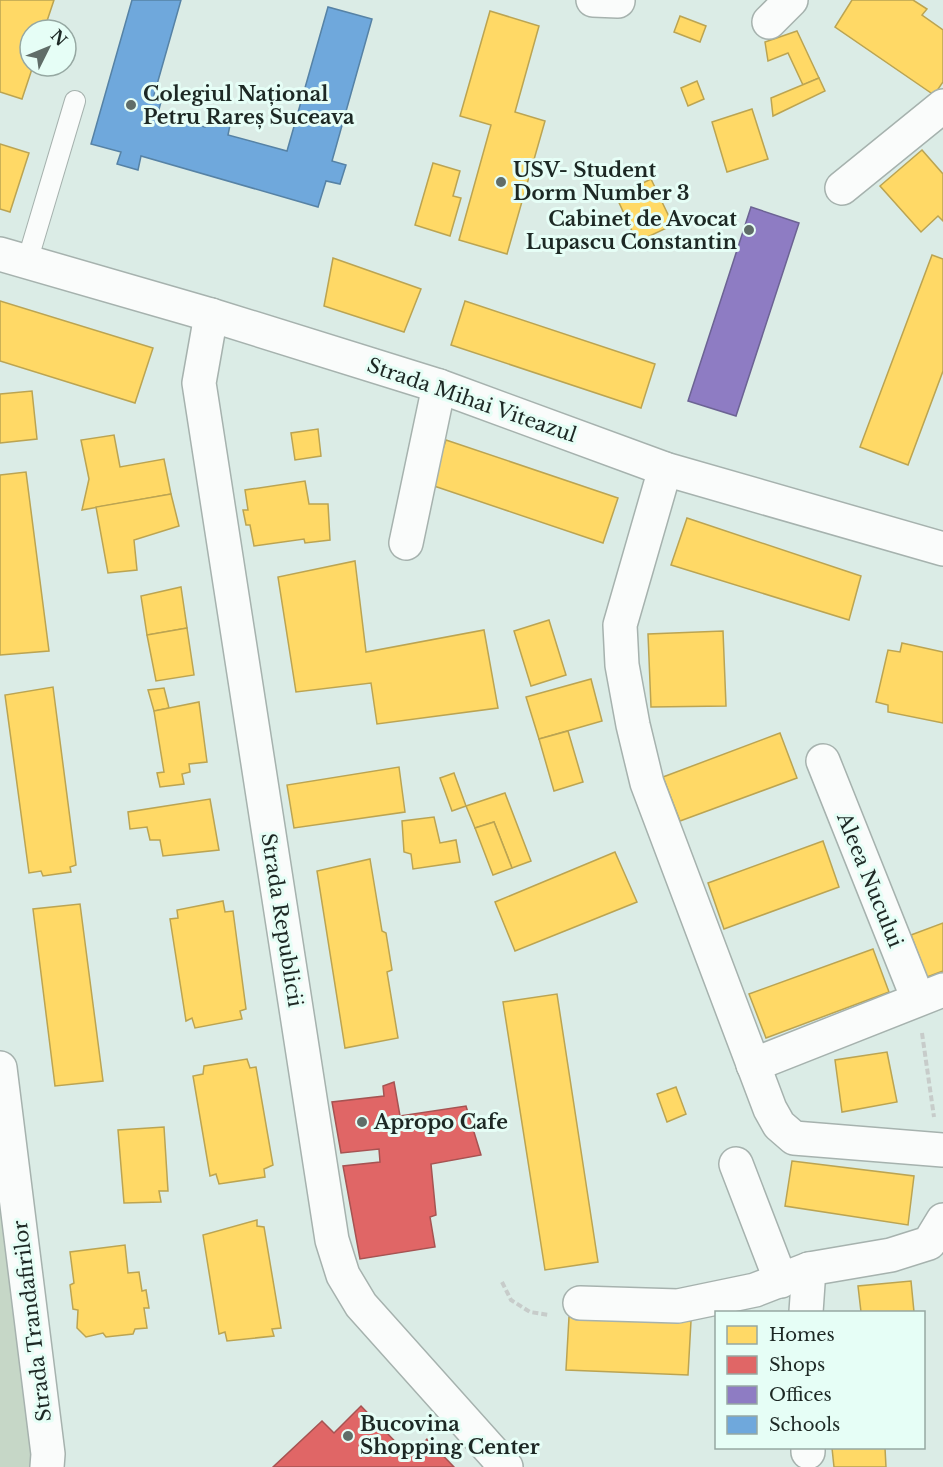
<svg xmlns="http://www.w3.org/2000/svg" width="943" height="1467" font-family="'Libre Baskerville',serif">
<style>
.green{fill:#c6d7c7}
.homes{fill:#ffd966;stroke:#bba452;stroke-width:1.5}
.shops{fill:#e06666;stroke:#a65352;stroke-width:1.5}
.offices{fill:#8e7cc3;stroke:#6c6393;stroke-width:1.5}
.schools{fill:#6fa8dc;stroke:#5682a5;stroke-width:1.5}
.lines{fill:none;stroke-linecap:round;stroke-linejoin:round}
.lane-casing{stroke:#a6b2ae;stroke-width:22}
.street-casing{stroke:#a6b2ae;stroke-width:36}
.path{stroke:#c7ccca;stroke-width:4;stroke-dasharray:6 3;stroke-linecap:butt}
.lane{stroke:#fafcfb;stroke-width:20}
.street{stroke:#fafcfb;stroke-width:33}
.poi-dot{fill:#606d68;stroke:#e6fef6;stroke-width:2}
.labels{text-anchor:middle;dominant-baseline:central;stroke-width:6;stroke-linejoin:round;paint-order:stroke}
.poi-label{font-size:20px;font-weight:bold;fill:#1d2824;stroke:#e6fef6;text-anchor:start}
.street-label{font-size:20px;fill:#1d2824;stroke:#e6fef6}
</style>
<rect width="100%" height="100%" fill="#dbece6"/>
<!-- green -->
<path class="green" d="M0,1068L47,1467H0Z"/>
<!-- homes -->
<g class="homes">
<path d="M0,0H54L44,30H30V66H33L22,99L0,92Z"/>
<path d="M852,0H913L927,9L922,15L943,30V82L934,95L835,27Z"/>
<path d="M490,11L539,26L515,112L545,121L507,254L459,240L491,125L460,116Z"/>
<path d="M680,16L706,26L700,42L674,32Z"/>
<path d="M797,31L819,78L803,85L788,53L768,61L765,42Z"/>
<path d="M819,78L825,91L773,116L771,98Z"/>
<path d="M697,81L704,99L688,106L681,88Z"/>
<path d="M752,109L768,159L727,172L712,122Z"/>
<path d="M0,144L29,153L10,212L0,209Z"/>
<path d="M922,150L943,174V221L938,216L921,232L880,186Z"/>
<path d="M433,163L460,171L453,196L461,198L450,236L415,225Z"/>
<path d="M651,179L673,225L637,242L616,196Z"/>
<path d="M932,255L943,259V371L908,465L860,447Z"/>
<path d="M333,258L421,289L404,332L324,306Z"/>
<path d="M0,301L153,348L135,403L0,361Z"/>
<path d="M465,301L655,364L641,408L451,345Z"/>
<path d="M32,391L37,439L0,443V394Z"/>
<path d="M318,429L321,456L295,460L291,433Z"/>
<path d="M114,435L120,467L164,459L171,494L82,510L89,479L81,440Z"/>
<path d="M446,440L618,498L603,543L431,485Z"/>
<path d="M26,472L49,651L0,655V475Z"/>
<path d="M305,481L309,504H328L330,540L305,543L304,539L254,546L250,525H246L243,510H248L245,490Z"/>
<path d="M171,494L179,526L134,540L137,570L108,573L96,507Z"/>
<path d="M687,518L861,576L849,620L671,565Z"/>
<path d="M355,561L366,652L484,630L498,708L377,724L371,683L296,692L278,577Z"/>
<path d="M181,587L187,628L147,635L141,596Z"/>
<path d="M549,620L566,675L531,686L514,631Z"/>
<path d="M187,628L194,675L156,681L147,635Z"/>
<path d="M723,631L726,706L651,707L648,634Z"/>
<path d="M902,643L943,652V723L888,712V705L876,702L888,650L900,652Z"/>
<path d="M591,679L602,721L539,739L526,697Z"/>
<path d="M53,687L76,865L70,867L71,872L43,876L41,871L29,873L5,695Z"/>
<path d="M164,688L169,708L154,711L148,690Z"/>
<path d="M199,702L207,762L189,764L190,772L182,774L184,784L160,787L157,773L164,772L154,711Z"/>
<path d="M568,731L583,782L554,791L539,739Z"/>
<path d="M780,733L797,778L680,821L663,777Z"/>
<path d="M399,767L405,812L294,828L287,785Z"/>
<path d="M454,773L466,806L452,811L440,778Z"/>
<path d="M505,793L531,861L512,868L494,822L475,828L466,806Z"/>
<path d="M210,799L219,850L163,856L160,840H150L147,827L130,829L128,812Z"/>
<path d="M434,817L440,843L456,840L460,862L413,869L411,854L404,852L402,821Z"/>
<path d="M494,822L512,868L493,875L475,828Z"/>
<path d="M823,841L839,887L724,929L708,883Z"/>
<path d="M615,852L637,902L515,951L495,902Z"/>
<path d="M370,859L382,931L386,933L392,970L387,972L398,1038L345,1048L317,871Z"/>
<path d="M223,901L225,912L233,911L246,1009L240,1011L242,1019L195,1028L192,1018L186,1021L170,919L178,918L177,910Z"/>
<path d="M80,904L103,1081L55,1086L33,909Z"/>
<path d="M943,923V971L927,977L911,935Z"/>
<path d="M873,949L889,992L766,1038L749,994Z"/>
<path d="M557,994L598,1262L545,1270L503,1002Z"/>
<path d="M887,1052L897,1102L842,1112L835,1060Z"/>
<path d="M247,1059L250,1068L256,1067L273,1165L264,1169L265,1177L219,1184L216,1174L210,1176L193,1076L203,1074L204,1066Z"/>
<path d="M676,1087L686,1114L667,1122L657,1094Z"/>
<path d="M164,1127L168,1191H159L161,1202L124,1203L118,1130Z"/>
<path d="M792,1161L914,1176L908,1225L785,1206Z"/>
<path d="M257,1220V1226L264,1227L281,1328L272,1329L274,1336L227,1341L225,1332L219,1334L203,1235Z"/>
<path d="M125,1245L128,1273L139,1272L142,1291L146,1290L149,1308H144L147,1328L135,1329L133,1334L106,1337L103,1333L86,1337L77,1328L78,1310L73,1309L70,1285L74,1283L70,1252Z"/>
<path d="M911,1281L914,1312H861L858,1286Z"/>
<path d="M569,1317L691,1321L688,1375L566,1370Z"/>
<path d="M832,1448H885L886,1467H834Z"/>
</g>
<!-- shops -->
<g class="shops">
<path d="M394,1082L400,1116L466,1106L481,1155L431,1164L436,1215L430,1217L435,1247L360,1259L343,1166L380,1162L379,1149L341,1153L332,1102L384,1096L383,1086Z"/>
<path d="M361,1406L410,1457L427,1439L454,1467H273L322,1421L334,1433Z"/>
</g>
<!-- offices -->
<path class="offices" d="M751,207L799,223L736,416L688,401Z"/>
<!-- schools -->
<path class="schools" d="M132,0H181L154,95L162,98L158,113L205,127L207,118L230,125L228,135L287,151L328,7L372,19L332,161L346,165L340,184L326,181L318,207L141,156L138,170L117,164L121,152L91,144Z"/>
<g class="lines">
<defs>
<path id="lane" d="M27,262L75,101"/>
<g id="street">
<path d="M593,0L618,1"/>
<path d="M769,22L791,0"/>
<path d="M842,188L943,106"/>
<path d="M0,254L211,315L439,386L665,469L943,549"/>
<path d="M211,315L199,383L332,1240L343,1275L361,1305L506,1467"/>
<path d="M665,469L620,625L622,665L633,725L647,783L770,1109L779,1125L794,1138L943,1150"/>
<path d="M406,543L439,386"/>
<path d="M823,761L918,999"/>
<path d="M753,1065L943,990"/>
<path d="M0,1068L48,1454L47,1467"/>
<path d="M736,1164L781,1281"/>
<path d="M580,1303L678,1306L755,1290L809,1269L891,1255L929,1243L943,1220"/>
<path d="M806,1312L809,1269"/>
<path d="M808,1448V1452"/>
</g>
</defs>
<!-- lane casing -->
<use href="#lane" class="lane-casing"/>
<!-- street casing -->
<use href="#street" class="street-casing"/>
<!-- path -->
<g class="path">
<path d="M922,1033L934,1117"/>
<path d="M502,1282L511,1300L530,1312L549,1315"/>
</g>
<!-- lane -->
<use href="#lane" class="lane"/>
<!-- street -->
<use href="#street" class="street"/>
</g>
<!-- markers -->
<g class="poi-dot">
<circle cx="131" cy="105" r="6"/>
<circle cx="501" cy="182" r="6"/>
<circle cx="749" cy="230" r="6"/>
<circle cx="362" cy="1122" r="6"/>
<circle cx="348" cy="1436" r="6"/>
</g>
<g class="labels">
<!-- poi labels -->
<g class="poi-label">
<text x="143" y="94">Colegiul Național<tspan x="143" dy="23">Petru Rareș Suceava</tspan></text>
<text x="513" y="170">USV- Student<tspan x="513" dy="23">Dorm Number 3</tspan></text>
<text x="737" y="219" text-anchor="end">Cabinet de Avocat<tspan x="737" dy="23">Lupascu Constantin</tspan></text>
<text x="374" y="1122">Apropo Cafe</text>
<text x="360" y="1424">Bucovina<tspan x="360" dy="23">Shopping Center</tspan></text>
</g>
<!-- street labels -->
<g class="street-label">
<text transform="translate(472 400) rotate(19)">Strada Mihai Viteazul</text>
<text transform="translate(870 880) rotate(68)">Aleea Nucului</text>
<text transform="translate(282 920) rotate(81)">Strada Republicii</text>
<text transform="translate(32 1321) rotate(-97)">Strada Trandafirilor</text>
</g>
</g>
<!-- legend -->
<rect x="715" y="1311" width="210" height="138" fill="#e6fef6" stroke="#96a8a2" stroke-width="1.5"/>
<rect x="727" y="1326" width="30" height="18" fill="#ffd966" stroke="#96a8a2" stroke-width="1.5"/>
<text x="769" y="1341" font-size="18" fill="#1d2824">Homes</text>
<rect x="727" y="1356" width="30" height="18" fill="#e06666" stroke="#96a8a2" stroke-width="1.5"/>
<text x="769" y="1371" font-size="18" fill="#1d2824">Shops</text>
<rect x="727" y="1386" width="30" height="18" fill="#8e7cc3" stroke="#96a8a2" stroke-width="1.5"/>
<text x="769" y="1401" font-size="18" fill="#1d2824">Offices</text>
<rect x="727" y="1416" width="30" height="18" fill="#6fa8dc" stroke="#96a8a2" stroke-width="1.5"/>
<text x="769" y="1431" font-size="18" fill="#1d2824">Schools</text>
<!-- north arrow -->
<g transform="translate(48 48) rotate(47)"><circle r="28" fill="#e6fef6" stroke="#96a8a2" stroke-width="1.5"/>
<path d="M0-4.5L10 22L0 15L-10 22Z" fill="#606d68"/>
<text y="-9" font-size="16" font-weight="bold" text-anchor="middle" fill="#1d2824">N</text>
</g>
</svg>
